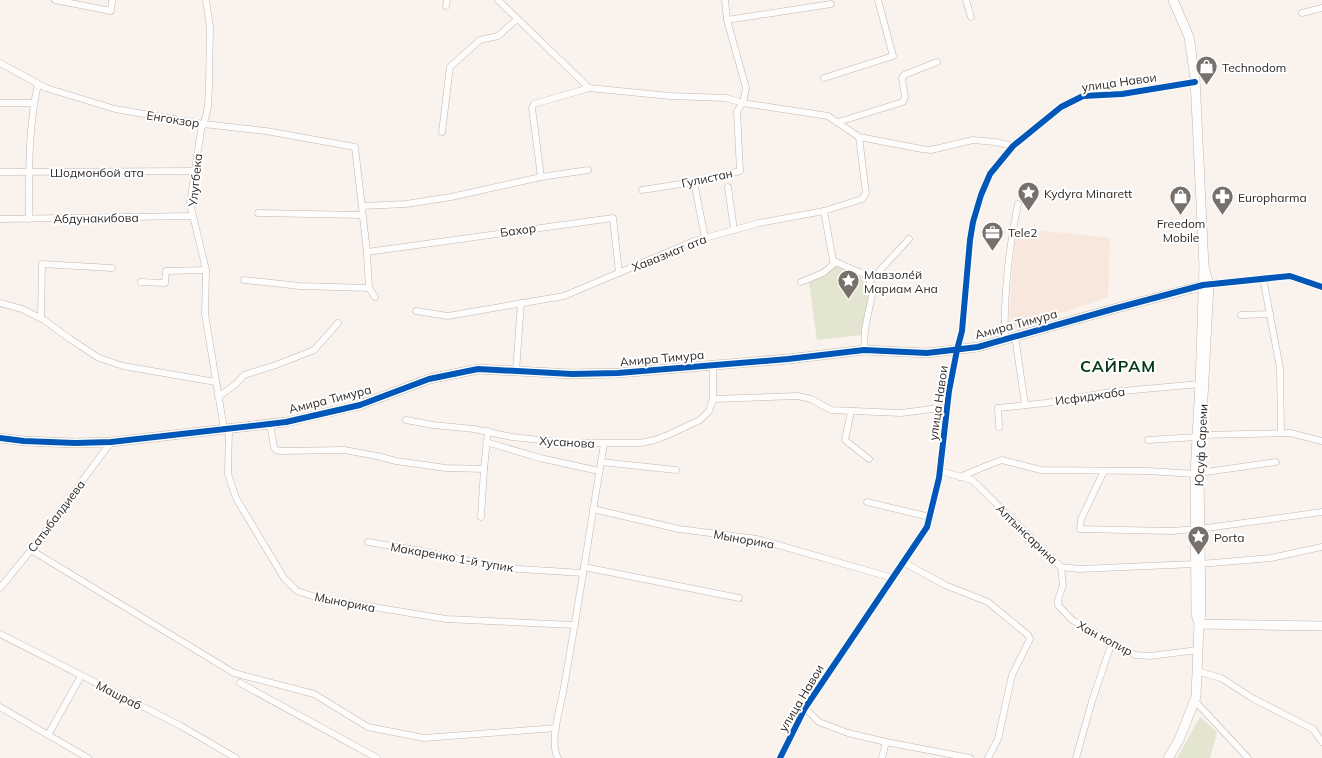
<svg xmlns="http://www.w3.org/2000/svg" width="1322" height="758" font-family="Mulish,sans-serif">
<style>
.built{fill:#f8e7dc}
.green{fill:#e3e5d0}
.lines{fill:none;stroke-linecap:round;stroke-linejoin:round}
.street-casing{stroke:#beb7b3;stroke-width:7}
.secondary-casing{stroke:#beb7b3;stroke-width:10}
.street{stroke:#fefdfc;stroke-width:6}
.secondary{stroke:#fefdfc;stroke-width:9}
.cycleway-casing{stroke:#fff;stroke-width:8}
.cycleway{stroke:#0057b8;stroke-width:6}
.labels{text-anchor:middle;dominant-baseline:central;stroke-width:4;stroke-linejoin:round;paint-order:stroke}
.poi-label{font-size:12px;fill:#302a26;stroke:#fff;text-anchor:start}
.street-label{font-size:12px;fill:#302a26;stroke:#fff}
.district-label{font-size:16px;font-weight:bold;letter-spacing:1px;fill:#083a16;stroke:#fff}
</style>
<rect width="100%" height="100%" fill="#faf2ed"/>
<!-- built -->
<path class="built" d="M1017,228L1110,238L1108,297L1008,331L1013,261Z"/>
<!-- green -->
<g class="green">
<path d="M838,266L859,275L870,292L862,335L817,340L809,282Z"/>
<path d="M1200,717L1217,732L1210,758H1177Z"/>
</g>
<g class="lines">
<defs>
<g id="street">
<path d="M55,0L111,11L112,0"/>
<path d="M206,0L210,27L209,84L208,106L206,116L201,130L190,203L206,270L205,314L224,429"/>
<path d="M498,0L589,88"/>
<path d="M966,0L971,17"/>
<path d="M446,6L447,0"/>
<path d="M1302,13L1322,8"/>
<path d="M727,20L831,4"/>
<path d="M0,63L46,88L115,109L203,124L266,131L355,147L367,252L369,288L375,297"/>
<path d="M824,78L893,56L878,0"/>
<path d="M0,103H33"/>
<path d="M838,122L903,102L905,97L902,78L904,75L937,62"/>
<path d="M442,132L450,67L480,40L498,36L517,19"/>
<path d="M0,172L195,171"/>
<path d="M541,177L532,108L534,104L589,88L670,96L726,98L743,103L828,116L859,137L922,149L931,150L973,140L995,142L1013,146"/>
<path d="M694,182L705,238"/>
<path d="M728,187L734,230"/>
<path d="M642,190L694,182L740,171L737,111L743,103L746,88L727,20L725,0"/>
<path d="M362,206L406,204L451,197L541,177L588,170"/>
<path d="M824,211L833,261L864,274L870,281L872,295L865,329L864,350"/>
<path d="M258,213L362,215"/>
<path d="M0,219L193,216"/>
<path d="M29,219C29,174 28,127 38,84"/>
<path d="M367,252L613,218L619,273"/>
<path d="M1263,278L1280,368L1281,433"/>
<path d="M244,280L300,286L369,288"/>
<path d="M870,281L909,239"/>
<path d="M141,282L165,283L166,271L206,270"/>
<path d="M801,282L823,273L836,262"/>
<path d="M1209,284L1290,276L1322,287"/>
<path d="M0,303L22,309L44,320L70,339L99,358L123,366L216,382"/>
<path d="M416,311L448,316L564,296L694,241L759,223L824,211L862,199L866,193L859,137"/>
<path d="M1241,315L1270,314"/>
<path d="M41,318L42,264L112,268"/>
<path d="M1015,336L1025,405"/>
<path d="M1005,339C1004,323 1005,306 1006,290C1008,261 1012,232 1018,204"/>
<path d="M516,371L521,303"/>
<path d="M218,397L236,384L244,375L276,365L314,350L338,323"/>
<path d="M713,399L798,396L811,399L831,410L901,413L947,407"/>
<path d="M851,411L845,440L869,459"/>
<path d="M406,420L433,425L474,429L512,437L568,443H640L655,440L670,434L700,420L709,411L713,399V365"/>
<path d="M270,424L274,447L276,450L280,451L344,450L377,456L396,461L446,468L484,469"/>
<path d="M999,427L998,408L1046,403L1111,392L1200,384"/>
<path d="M229,429L228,474L236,498L284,578L297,591L319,598L446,619L575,625"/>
<path d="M1201,435L1290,433L1322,441"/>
<path d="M1148,440L1197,437"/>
<path d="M486,442L540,458L599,471"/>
<path d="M601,462L676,470"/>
<path d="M940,471L972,480L1061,567L1079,569L1195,564"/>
<path d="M1104,471L1081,519L1080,529L1172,531L1195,529"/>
<path d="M1199,473L1276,462"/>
<path d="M960,477L986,466L1002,460L1041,470L1148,471L1195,474"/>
<path d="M867,502L930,517"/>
<path d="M593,509L679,529L757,539L893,578"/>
<path d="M481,517L484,469L488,431"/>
<path d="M1199,529L1322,512"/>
<path d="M368,542L421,551L504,568L583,573"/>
<path d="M31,550L234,673L314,694L368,727L424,738L556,728"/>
<path d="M903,562L945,585L988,602L1028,635L1030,639L1012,675L998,739L988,758"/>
<path d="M1200,564L1271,558L1322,547"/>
<path d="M584,567L739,598"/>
<path d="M1061,567L1063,585L1058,600V605L1072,620L1135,655L1150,656L1198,650"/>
<path d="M0,588L31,550L111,442"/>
<path d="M0,634L181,726L236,758"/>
<path d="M1197,671L1221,678L1254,699L1313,729L1322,742"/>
<path d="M240,683L377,758"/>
<path d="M1195,701L1248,758"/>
<path d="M0,707L88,758"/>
<path d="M805,708L819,722L848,733L886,742L970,758"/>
<path d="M48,735L81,676"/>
<path d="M558,758C549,743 560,709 563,692C578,610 590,527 604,444"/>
<path d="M780,758L805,708L927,527L939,478L949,391L957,350L962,331L970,240L973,222L981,195L990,174L1013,146L1061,107L1083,96L1122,94L1195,82"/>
<path d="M882,758L886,742"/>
<path d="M1076,758L1092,701L1112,642"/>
</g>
<g id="secondary">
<path d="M1173,0L1189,37L1195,78L1204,267"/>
<path d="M1204,267L1209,284L1199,473L1201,614L1199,624L1196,614L1195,474L1200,384Z"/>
<path d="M0,438L24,441L75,443L111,442L286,422L360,405L429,379L478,369L572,374L618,373L788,359L864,350L927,353L978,347L1113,309L1209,284"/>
<path d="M1168,758L1179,740L1196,697L1199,624L1322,626"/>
</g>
</defs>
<!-- street casing -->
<use href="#street" class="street-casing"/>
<!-- secondary casing -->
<use href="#secondary" class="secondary-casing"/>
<!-- street -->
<use href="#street" class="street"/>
<!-- secondary -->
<use href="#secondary" class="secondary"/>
<defs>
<g id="cycleway">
<path d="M0,438L24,441L75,443L111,442L286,422L360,405L429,379L478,369L572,374L618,373L788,359L864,350L927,353L978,347L1113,309L1203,285L1290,276L1322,287"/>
<path d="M780,758L805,708L927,527L939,478L949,391L957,350L962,331L970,240L973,222L981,195L990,174L1013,146L1061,107L1083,96L1122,94L1195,82"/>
</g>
</defs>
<!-- cycleway casing -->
<use href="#cycleway" class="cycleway-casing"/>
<!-- cycleway -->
<use href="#cycleway" class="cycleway"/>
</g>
<!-- icons -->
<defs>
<symbol id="shop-pin" viewBox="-11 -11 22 30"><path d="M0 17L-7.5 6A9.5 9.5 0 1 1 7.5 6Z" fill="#77706c" stroke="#fff"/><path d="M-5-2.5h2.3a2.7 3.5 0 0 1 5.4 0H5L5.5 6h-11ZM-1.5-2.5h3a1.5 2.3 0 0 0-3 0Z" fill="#fff"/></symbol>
<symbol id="sight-pin" viewBox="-11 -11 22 30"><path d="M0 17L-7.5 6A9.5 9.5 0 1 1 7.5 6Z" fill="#77706c" stroke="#fff"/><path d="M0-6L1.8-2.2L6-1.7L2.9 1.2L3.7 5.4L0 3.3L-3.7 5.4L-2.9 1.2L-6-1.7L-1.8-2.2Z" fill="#fff"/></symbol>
<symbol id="pharmacy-pin" viewBox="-11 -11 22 30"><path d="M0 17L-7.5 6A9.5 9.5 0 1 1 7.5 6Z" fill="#77706c" stroke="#fff"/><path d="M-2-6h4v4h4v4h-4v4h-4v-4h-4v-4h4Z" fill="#fff"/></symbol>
<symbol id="office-pin" viewBox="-11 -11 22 30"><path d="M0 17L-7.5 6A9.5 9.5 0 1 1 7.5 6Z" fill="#77706c" stroke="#fff"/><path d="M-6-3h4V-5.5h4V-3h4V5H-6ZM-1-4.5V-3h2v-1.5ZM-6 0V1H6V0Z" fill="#fff"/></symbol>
</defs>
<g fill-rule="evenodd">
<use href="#shop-pin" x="1194" y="54" width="25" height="34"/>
<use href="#sight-pin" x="1016" y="180" width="25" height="34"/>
<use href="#shop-pin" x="1168" y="184" width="25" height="34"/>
<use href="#pharmacy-pin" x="1210" y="184" width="25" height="34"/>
<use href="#office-pin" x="980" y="220" width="25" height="34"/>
<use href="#sight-pin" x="836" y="268" width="25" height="34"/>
<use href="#sight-pin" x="1186" y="524" width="25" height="34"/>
</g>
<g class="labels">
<!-- poi labels -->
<g class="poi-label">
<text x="1222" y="67">Technodom</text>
<text x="1044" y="193">Kydyra Minarett</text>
<text x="1238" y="197">Europharma</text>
<text x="1181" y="223" text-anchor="middle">Freedom<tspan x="1181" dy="14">Mobile</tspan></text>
<text x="1008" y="232">Tele2</text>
<text x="864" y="274">Мавзоле́й<tspan x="864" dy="14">Мариам Ана</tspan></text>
<text x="1214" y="537">Porta</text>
</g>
<!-- street labels -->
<g class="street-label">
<text transform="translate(1119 82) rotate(-8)">улица Навои</text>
<text transform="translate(173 119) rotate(9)">Енгокзор</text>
<text x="97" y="172">Шодмонбой ата</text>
<text transform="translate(707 178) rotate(-12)">Гулистан</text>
<text transform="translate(195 180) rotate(-84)">Улугбека</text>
<text transform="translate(96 218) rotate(-1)">Абдунакибова</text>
<text transform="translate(518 230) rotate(-8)">Бахор</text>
<text transform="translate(669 253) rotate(-22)">Хавазмат ата</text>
<text transform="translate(1016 324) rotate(-15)">Амира Тимура</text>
<text transform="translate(662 358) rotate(-5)">Амира Тимура</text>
<text transform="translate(1090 396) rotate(-8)">Исфиджаба</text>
<text transform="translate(330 399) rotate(-14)">Амира Тимура</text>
<text transform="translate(938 403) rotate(-82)">улица Навои</text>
<text transform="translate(567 442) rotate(3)">Хусанова</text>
<text transform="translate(1201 445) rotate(-87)">Юсуф Сареми</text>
<text transform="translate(56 516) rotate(-53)">Сатыбалдиева</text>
<text transform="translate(1027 534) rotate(44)">Алтынсарина</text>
<text transform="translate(744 539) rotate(10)">Мынорика</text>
<text transform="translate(452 557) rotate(10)">Макаренко 1-й тупик</text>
<text transform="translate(345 602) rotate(11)">Мынорика</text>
<text transform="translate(1105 638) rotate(28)">Хан копир</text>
<text transform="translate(119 695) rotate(27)">Машраб</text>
<text transform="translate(801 698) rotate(-59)">улица Навои</text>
</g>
<!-- district labels -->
<g class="district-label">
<text x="1118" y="366">САЙРАМ</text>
</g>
</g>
</svg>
